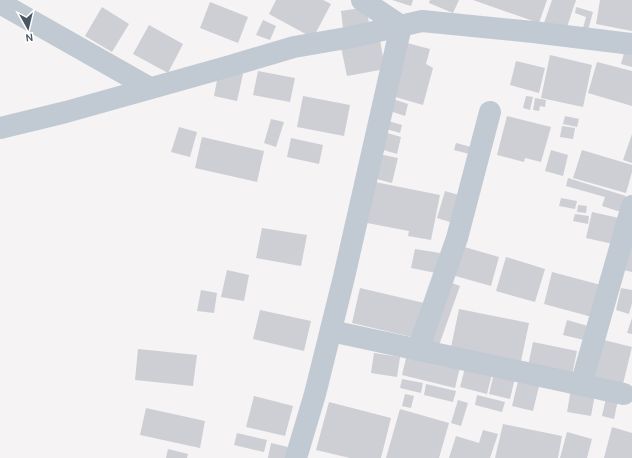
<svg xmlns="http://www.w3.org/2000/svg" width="632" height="458" font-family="Karla,sans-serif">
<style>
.building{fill:#cdcfd5}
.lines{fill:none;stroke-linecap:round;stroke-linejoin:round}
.minor{stroke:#c1cad2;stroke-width:22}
</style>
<rect width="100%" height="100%" fill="#f5f3f3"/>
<!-- building -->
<g class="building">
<path d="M276,0H323L331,4L313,38L269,14Z"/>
<path d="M392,0H413L411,6Z"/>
<path d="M430,0H459L453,13L429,3Z"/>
<path d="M473,0H547L539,23Z"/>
<path d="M552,0H576L566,30L544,23Z"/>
<path d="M600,0H632V31L596,24Z"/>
<path d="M210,2L248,17L238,43L200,28Z"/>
<path d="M102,7L129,24L112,52L85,36Z"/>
<path d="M367,7L369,25L343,28L341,11Z"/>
<path d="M576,7L593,12L588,30L583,28L586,17L575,13Z"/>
<path d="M263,20L276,26L270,40L256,35Z"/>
<path d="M149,25L183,44L168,73L133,54Z"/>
<path d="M380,40L385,69L347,76L341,47Z"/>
<path d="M407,43L430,49L426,64L433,68L423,105L392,96Z"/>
<path d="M626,46L632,48V67L621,64Z"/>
<path d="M550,55L592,65L583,107L541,98Z"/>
<path d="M516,61L545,68L539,93L510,85Z"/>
<path d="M597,62L632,71V106L588,93Z"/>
<path d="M219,70L243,74L237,101L214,96Z"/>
<path d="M258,71L295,78L290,102L253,95Z"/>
<path d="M303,96L350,105L344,136L297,127Z"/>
<path d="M526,96L533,97L530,110L523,108Z"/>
<path d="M535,98L546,100L545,107L540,106L539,111L533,110Z"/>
<path d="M393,99L408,104L405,116L390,111Z"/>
<path d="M507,116L551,127L541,162L525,158L524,162L497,155Z"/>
<path d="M565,116L579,119L577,127L563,124Z"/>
<path d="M271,119L284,122L276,147L264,143Z"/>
<path d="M385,120L402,125L400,133L383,128Z"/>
<path d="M562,126L575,128L573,139L560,137Z"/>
<path d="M179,127L197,132L190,157L171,152Z"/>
<path d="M384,132L401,137L397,154L380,149Z"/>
<path d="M632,134V163L623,160Z"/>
<path d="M202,137L264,151L257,182L195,168Z"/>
<path d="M291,138L323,145L319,164L287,157Z"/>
<path d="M456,143L475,148L473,155L454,150Z"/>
<path d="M551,150L568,155L563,176L545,171Z"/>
<path d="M582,150L632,165V172L626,193L573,178Z"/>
<path d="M379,154L398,158L392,183L373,178Z"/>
<path d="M568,178L626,196L621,212L602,206L605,197L566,186Z"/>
<path d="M375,182L440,195L431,240L408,236L409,231L367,223Z"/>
<path d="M445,191L462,196L453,223L437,218Z"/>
<path d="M561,198L577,201L575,209L559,206Z"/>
<path d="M578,205L587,206L586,213L577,212Z"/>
<path d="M592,212L619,218L613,244L586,238Z"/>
<path d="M575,214L589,216L588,224L573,221Z"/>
<path d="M262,228L307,235L301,266L256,258Z"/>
<path d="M632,237V272L619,269Z"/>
<path d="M461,246L499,257L491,286L452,275Z"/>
<path d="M415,249L440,253L436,273L411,268Z"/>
<path d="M506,257L545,269L535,302L496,291Z"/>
<path d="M227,270L249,275L244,301L221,297Z"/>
<path d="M552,272L601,285L592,317L544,304Z"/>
<path d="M449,282L460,286L438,348L427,345Z"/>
<path d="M360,288L424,303L416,338L352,323Z"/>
<path d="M621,288L632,290V303L629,314L616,310Z"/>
<path d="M201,290L217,293L214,313L197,311Z"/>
<path d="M459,309L529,323L520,366L450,352Z"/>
<path d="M260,310L311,321L304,351L253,339Z"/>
<path d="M632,318V334L627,333Z"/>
<path d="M567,320L588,326L584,340L563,335Z"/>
<path d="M600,339L632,347L622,388L589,380Z"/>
<path d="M533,342L577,351L572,375L528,366Z"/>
<path d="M138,349L197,355L193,386L135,380Z"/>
<path d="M374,353L400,357L397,377L371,373Z"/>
<path d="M407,354L460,367L455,388L402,375Z"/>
<path d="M465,368L492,374L487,394L460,387Z"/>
<path d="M494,373L515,378L510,399L489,394Z"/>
<path d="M519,377L540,382L533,411L512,406Z"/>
<path d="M402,379L423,383L421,393L400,388Z"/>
<path d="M426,384L456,391L453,402L424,395Z"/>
<path d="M571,389L595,394L591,416L567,412Z"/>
<path d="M405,394L414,396L411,408L402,406Z"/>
<path d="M477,395L505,402L502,412L475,405Z"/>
<path d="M254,396L293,406L285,436L246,427Z"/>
<path d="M606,398L618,400L614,419L602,416Z"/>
<path d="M458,400L468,403L461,426L451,423Z"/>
<path d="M329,402L391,418L381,458H350L316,450Z"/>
<path d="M146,408L205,421L200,448L140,435Z"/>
<path d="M400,409L449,423L439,458H386Z"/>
<path d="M503,424L562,436L558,458H495Z"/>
<path d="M612,427L632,433V458H604Z"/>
<path d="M483,430L498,434L490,458H449L456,436L479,443Z"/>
<path d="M567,432L592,439L587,458H560Z"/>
<path d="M237,433L267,440L264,452L234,445Z"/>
<path d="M271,443L292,448L290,458H268Z"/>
<path d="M168,449L188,454L187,458H166Z"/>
</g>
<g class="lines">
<!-- minor -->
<g class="minor">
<path d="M362,0L401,26"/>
<path d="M0,3L150,88"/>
<path d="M0,128L66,112L230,66L294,47L352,37L422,21L533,32L632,44"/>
<path d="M331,331L624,394"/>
<path d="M418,350L457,238L490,112"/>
<path d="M581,385L632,206"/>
<path d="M296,458L315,394L344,277L401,26"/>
</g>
</g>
<!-- north arrow -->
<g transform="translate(28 28) rotate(172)" stroke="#ffffff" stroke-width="3" paint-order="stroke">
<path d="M0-3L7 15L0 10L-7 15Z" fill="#4a5661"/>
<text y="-6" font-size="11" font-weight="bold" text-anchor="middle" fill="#4a5661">N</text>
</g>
</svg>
